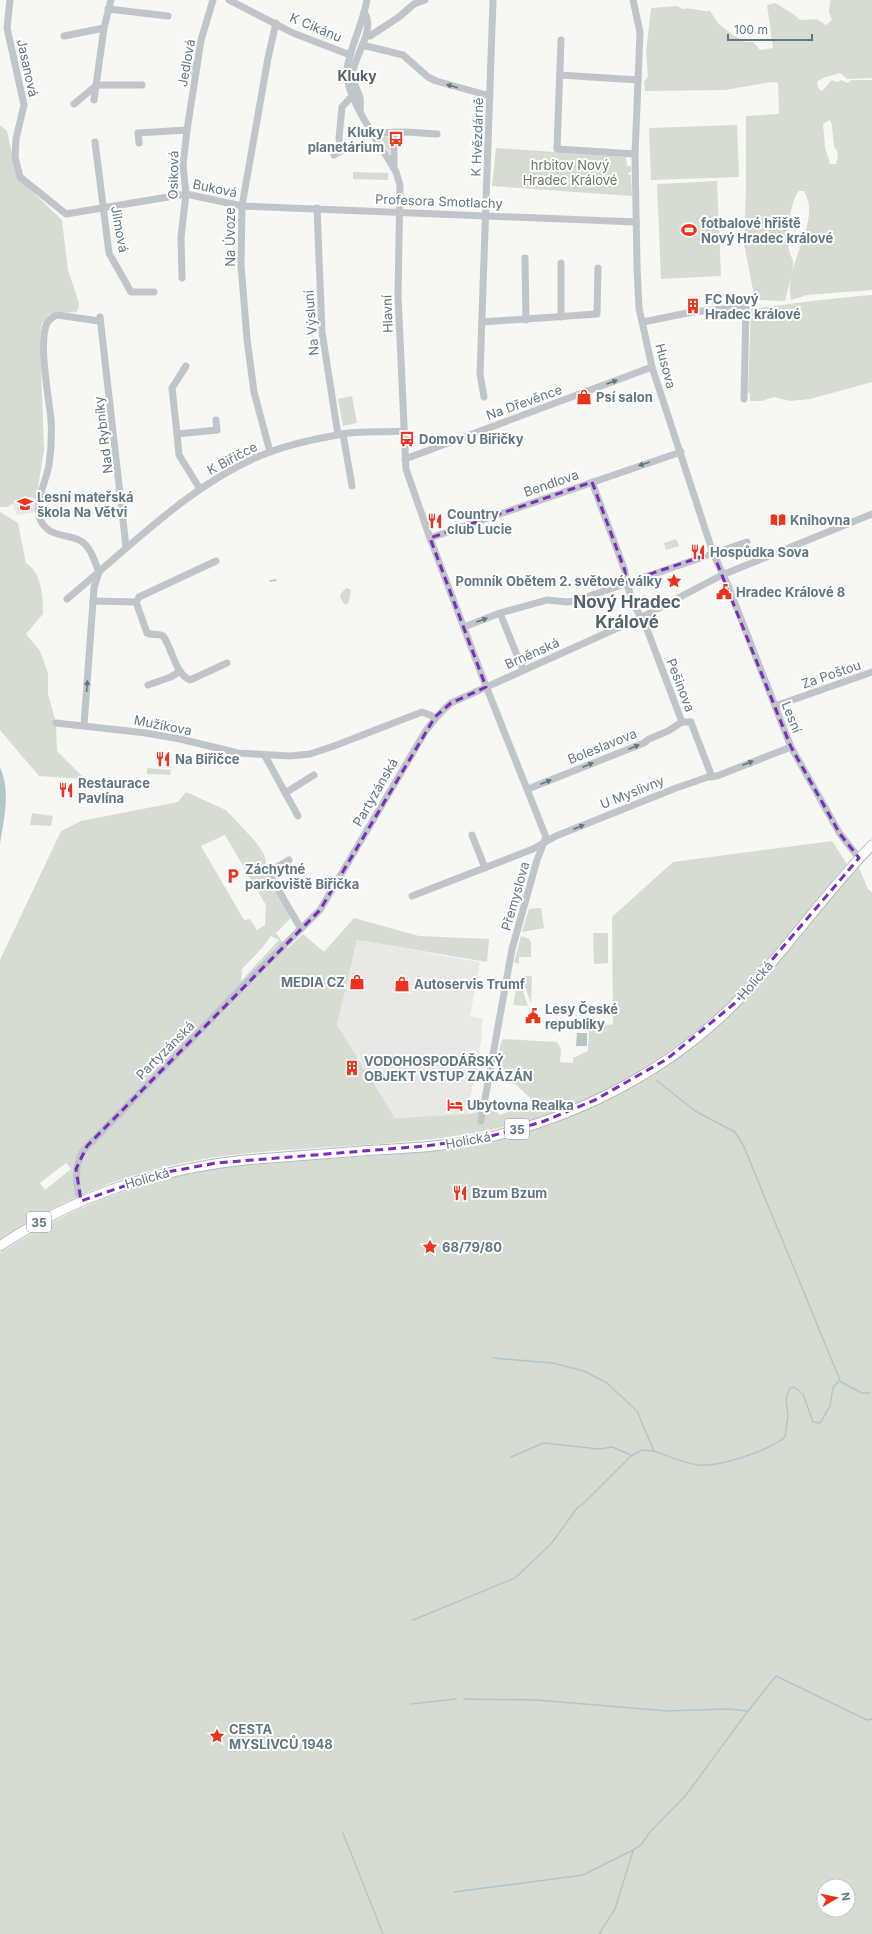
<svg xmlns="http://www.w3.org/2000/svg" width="872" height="1934" font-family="Inter,sans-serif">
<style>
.built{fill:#e8e8e7}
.green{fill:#d7dcd2;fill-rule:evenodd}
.water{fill:#b5c6c8}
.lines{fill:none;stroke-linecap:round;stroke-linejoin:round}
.stream{stroke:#b5c6c8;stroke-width:1.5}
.major-casing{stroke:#b2b9bc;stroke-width:11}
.minor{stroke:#bfc5c8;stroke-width:7}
.major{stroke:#fff;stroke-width:9}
.oneway{fill:#607680}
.marked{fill:none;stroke:#7b2cbf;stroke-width:3;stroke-dasharray:8 5;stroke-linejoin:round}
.labels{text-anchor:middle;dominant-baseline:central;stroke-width:4;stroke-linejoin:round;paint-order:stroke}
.shield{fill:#fff;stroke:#909fa6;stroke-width:1}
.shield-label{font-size:12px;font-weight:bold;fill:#607680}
.street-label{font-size:13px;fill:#607680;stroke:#fff}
.poi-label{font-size:13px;font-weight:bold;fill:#607680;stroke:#fff;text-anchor:start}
.park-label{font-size:13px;fill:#67785f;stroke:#fff}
.neighbourhood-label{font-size:14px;font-weight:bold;fill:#52636b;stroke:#fff}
.district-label{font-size:17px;font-weight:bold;fill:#52636b;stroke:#fff}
</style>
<rect width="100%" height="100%" fill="#f7f7f3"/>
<!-- built -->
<g class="built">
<path d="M11,500H36V512L17,515Z"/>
<path d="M357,940L480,962L470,1016L483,1019L481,1034L482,1035L478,1058L475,1057V1060L478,1061L477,1071H475L468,1114L395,1118L337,1025Z"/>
</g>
<!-- green -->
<g class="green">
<path d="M832,0H872V78L847,79L840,73L823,78L817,82L818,88L822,91L832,80L838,82L841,80L848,83L851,80H872V290L807,295L791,300C784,269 811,237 809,206C809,201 806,196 804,191H799C790,200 787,236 789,249C789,253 792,257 793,261C794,270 787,291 785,301L755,300L744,244L746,190V116L779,114L778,83L771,82L725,90L645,91L644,82L648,77L646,52L651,8L677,6L683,9C693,7 700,12 710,11L718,23L733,35L745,42H753L760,50L773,48L767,5L775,3L792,13L800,20L816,19L826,25L832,20L829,12L830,1ZM830,120L832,125L834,147L837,150L838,157L836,164H830L825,147L823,124Z"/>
<path d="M0,125L7,131L17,177L62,220L68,270L79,303L78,310L76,312L50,314L42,323L40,339L44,450L36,500L31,497L17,500L8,507H0Z"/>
<path d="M737,125L739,177L651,180L649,128Z"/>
<path d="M385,136L389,137L390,154L381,139Z"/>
<path d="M496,148L626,157L627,166H631V172L628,173L629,175H631L632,196L492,186Z"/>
<path d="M353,172L388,173V180L353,179Z"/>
<path d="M717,181L721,276L661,279L657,184Z"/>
<path d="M872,295V382L810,399L790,401L774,397L762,401H750V394L748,392L751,309C792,304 831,298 872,295Z"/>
<path d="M352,396L357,423L343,426L338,399Z"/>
<path d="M0,512L18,523L26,563C42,573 43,597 43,614L26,634L40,651L48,673V694L56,723L57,751L85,779L39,776L0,730Z"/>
<path d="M676,539L679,546L666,550L664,543Z"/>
<path d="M347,588L351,590L349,602L346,605C338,599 339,593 347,588Z"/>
<path d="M147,768L171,770L170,775L147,774Z"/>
<path d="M186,792L226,810L255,841L264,854L269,876L293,916L276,933L287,949L303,934L324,952L354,918L419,936L489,939L487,962L357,940L337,1025L395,1118L468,1114L493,1109L500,1115L534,1102L500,1069L496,1068L501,1043L503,1039L557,1042L561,1049L560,1062L573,1063V1058L588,1051L589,1029L613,1024L612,917L673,862L832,841L847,864C811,905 778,949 741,990C704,1030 657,1062 609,1088C482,1155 352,1139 216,1157C139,1168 64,1196 0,1240V960L61,831L81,821L178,802ZM225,835L266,905L265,925L257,930L250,919L244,920L201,846ZM271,936L279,940L241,981L242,969L263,947ZM66,1163L71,1169L45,1190L40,1183Z"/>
<path d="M32,813L53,816L51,826L30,825Z"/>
<path d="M859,868L868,889L872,892V1934H0V1253C77,1202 155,1175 246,1165L425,1152L485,1143L543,1127L597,1105L670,1064L690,1049L738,1007L852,874ZM824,1886H848V1910H824Z"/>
<path d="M541,908L544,928L522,932L529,909Z"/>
<path d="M593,933H608V963L594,964Z"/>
<path d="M521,936L529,939L531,942V957H519V964L514,962Z"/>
<path d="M521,976H532L531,1003Z"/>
<path d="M518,977L528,1006L513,1005Z"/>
</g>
<!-- water -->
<g class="water">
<path d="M0,767C11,792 4,818 0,844Z"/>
<path d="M577,1033H587V1046H576Z"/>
</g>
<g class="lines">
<!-- stream -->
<g class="stream">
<path d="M270,581L276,580"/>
<path d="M656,1080L695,1111L735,1132L744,1147L840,1380"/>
<path d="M493,1358L553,1363L584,1371L607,1383L637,1411L654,1451C668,1456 683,1463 698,1465C720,1467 768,1451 785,1437L788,1416L786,1398L790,1388L794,1387L803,1394L813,1422L820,1423L830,1406L833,1387L838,1382"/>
<path d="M839,1381L862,1393H870"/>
<path d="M511,1457L543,1443L599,1449L612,1447L631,1455"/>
<path d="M413,1620L515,1578L551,1544L577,1508L584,1503L631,1456L642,1450L654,1451"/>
<path d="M464,1699L537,1700L667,1711L728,1709L748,1711L776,1676L867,1720L872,1719"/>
<path d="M411,1704L456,1699"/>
<path d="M343,1833L383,1934"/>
<path d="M454,1892L583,1875L633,1850L641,1845L650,1832L686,1795L748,1711"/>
<path d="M599,1934L615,1909L633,1851"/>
</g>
<defs>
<path id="major" d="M0,1246C76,1195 155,1170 245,1160C289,1157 332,1153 375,1150C411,1148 449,1146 485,1138C582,1116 676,1067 744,994C789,946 826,892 872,845"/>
</defs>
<!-- major casing -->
<use href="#major" class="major-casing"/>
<!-- minor -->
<g class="minor">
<path d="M10,0L7,28L24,105L16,139L15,157L20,177L66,214L186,194L242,206L636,222"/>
<path d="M229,0L293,33L350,55"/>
<path d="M367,0C363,23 351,45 347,68C342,94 383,148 396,172L400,185L398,295L406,469L430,538L484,681L546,837L537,860L512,949L481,1121"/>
<path d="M633,0L640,32L635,154L637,267L639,308L652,367L713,553L727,583L791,747L840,834L859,858"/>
<path d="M108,9L168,16"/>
<path d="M64,36L104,28"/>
<path d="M367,36H370L399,17L414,4L425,0"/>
<path d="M561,40L557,149L635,154"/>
<path d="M362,45L403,55L428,77L436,81L490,96"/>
<path d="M188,74L189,65L197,67"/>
<path d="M560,75L638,80"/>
<path d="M97,85H142"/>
<path d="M94,100L104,28L111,0"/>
<path d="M74,104L97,85"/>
<path d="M360,111C360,107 361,102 360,98C358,90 351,81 353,71C356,53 376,29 364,12"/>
<path d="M374,133L406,132L437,134"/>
<path d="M95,142L109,253L131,292H154"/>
<path d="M139,143L138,133L187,130"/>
<path d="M334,155L341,151L339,138L342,107L352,96"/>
<path d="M394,168V132"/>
<path d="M317,208L322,332L338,435"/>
<path d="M525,258L526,320"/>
<path d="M182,278L181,237L186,194L183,165L187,130L201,40L213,0"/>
<path d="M100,317L126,547"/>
<path d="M561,317V263"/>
<path d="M482,322L597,314L598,268"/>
<path d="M643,322L692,312L746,307L744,399"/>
<path d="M186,366L172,388L177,434L179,455L200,489"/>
<path d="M484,397L480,374L493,0"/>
<path d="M177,434L217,430L216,420"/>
<path d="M343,434L352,486"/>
<path d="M270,452L254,392L247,339L241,265L242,206L268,58L276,23"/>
<path d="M405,459L652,367"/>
<path d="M592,482L625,571L626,582L635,607L645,624L682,722"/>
<path d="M430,538L681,452"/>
<path d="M67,599C128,549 195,479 270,452C291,444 315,439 337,435C359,430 382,433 404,431"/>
<path d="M93,601L136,602L139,597L216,561"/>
<path d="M136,602L147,633C153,636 158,633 163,636C173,649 174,673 190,680L227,663"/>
<path d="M500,613L523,670"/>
<path d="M464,627L500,613L547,600L567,602L575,601L747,542"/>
<path d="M148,685L171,677L180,671"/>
<path d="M775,706L872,672"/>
<path d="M56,723L146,733L180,739L238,753L290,756L310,754L334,746L422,712L435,717"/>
<path d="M84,725L94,588L99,572C95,563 91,547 81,541C66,533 48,538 40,519C34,503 46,482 49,465C51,451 52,435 51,420C49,397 38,343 47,323C50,318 53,317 57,315L99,321"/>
<path d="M265,756L298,816"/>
<path d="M528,789L644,743L649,739L668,731L682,722H691L692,725L712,777"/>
<path d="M285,793L314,775"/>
<path d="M472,835L485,868"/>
<path d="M289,860L272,870L271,877L301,929"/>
<path d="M412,896L533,849L556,836L676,788L708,777L717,776L791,747"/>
<path d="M81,1201C75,1184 74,1167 83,1151L255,974L320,910L425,732C433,721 440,712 451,703L642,617L722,575L872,514"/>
</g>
<!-- major -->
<use href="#major" class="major"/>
</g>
<!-- one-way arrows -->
<defs><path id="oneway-solid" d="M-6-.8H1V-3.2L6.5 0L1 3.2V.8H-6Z"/></defs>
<g class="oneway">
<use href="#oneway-solid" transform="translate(452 86) rotate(-164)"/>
<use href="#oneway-solid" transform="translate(612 382) rotate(-20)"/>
<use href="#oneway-solid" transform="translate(644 464) rotate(161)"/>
<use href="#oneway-solid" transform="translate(482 620) rotate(-20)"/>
<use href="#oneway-solid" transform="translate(87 686) rotate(-86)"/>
<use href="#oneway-solid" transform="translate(634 747) rotate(-22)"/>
<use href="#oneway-solid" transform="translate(748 763) rotate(-21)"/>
<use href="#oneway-solid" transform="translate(588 765) rotate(-22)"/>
<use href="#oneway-solid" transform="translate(546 782) rotate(-22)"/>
<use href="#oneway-solid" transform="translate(579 827) rotate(-22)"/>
</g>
<!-- marked area -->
<path class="marked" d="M592,482L625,571L626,582L713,553L791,747L840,834L859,858L735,1003L667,1059L595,1100L542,1122L484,1138L425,1146L216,1163L162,1173L81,1201L76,1169L87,1146L320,910L435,717L451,703L486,687L430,538Z"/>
<!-- icons -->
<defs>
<symbol id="bus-bare" viewBox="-9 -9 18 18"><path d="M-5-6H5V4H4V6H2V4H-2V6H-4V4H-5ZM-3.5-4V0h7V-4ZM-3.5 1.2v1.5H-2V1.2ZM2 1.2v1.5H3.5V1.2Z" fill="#ee331c" stroke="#fff" stroke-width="2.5" paint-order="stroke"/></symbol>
<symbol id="stadium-bare" viewBox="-9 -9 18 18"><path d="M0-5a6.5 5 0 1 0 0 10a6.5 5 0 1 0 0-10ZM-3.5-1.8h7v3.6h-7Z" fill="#ee331c" stroke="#fff" stroke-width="2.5" paint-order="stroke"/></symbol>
<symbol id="building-bare" viewBox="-9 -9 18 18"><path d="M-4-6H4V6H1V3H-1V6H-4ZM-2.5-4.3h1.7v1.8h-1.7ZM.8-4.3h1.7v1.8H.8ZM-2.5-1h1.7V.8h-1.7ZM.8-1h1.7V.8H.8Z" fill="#ee331c" stroke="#fff" stroke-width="2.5" paint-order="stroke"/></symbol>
<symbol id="shop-bare" viewBox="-9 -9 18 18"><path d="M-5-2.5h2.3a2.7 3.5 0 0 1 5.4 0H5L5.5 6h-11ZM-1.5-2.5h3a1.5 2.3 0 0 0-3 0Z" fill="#ee331c" stroke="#fff" stroke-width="2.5" paint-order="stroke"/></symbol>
<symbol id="school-bare" viewBox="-9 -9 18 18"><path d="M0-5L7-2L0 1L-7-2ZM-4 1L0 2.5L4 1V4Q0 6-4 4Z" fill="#ee331c" stroke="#fff" stroke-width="2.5" paint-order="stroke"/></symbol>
<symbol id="library-bare" viewBox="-9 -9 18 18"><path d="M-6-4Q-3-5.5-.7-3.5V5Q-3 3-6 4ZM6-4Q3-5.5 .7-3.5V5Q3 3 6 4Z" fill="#ee331c" stroke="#fff" stroke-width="2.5" paint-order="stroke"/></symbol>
<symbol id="restaurant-bare" viewBox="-9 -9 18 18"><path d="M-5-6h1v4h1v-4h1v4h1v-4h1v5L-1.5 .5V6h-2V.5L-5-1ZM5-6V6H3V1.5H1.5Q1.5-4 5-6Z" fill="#ee331c" stroke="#fff" stroke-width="2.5" paint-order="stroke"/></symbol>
<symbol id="sight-bare" viewBox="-9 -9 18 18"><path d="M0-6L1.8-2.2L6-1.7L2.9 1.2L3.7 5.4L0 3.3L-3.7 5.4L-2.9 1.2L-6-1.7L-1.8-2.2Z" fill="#ee331c" stroke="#fff" stroke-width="2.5" paint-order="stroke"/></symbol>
<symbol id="civic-bare" viewBox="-9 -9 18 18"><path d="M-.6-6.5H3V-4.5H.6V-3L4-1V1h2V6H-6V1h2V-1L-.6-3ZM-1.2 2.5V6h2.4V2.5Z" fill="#ee331c" stroke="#fff" stroke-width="2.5" paint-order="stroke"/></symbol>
<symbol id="parking-bare" viewBox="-9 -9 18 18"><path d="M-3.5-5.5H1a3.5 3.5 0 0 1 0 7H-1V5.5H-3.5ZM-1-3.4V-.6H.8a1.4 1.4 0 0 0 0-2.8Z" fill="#ee331c" stroke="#fff" stroke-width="2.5" paint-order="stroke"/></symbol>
<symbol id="hotel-bare" viewBox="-9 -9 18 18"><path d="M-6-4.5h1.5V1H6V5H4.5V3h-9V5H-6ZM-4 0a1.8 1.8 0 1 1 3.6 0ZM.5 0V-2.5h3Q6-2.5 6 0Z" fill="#ee331c" stroke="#fff" stroke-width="2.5" paint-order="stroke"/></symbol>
</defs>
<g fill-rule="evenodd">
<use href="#bus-bare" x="385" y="128" width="22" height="22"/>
<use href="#stadium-bare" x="678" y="219" width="22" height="22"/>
<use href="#building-bare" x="682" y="295" width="22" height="22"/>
<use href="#shop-bare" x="573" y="386" width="22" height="22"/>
<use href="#bus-bare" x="396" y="428" width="22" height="22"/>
<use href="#school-bare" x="14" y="493" width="22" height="22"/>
<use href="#library-bare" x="767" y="509" width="22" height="22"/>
<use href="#restaurant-bare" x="424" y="510" width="22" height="22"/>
<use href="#restaurant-bare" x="687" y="541" width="22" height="22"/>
<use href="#sight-bare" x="663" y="570" width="22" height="22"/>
<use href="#civic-bare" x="713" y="581" width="22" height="22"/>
<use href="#restaurant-bare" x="152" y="748" width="22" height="22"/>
<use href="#restaurant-bare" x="55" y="779" width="22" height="22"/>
<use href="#parking-bare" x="222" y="865" width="22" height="22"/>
<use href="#shop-bare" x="346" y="971" width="22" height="22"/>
<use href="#shop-bare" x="391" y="973" width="22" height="22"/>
<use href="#civic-bare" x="522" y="1005" width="22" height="22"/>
<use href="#building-bare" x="341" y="1057" width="22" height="22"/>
<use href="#hotel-bare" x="444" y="1094" width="22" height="22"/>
<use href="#restaurant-bare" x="449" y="1182" width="22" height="22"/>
<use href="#sight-bare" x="419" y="1236" width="22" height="22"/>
<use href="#sight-bare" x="206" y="1725" width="22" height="22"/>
</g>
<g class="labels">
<!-- shield labels -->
<g class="shield">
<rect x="505" y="1119" width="24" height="20" rx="3"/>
<rect x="27" y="1212" width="24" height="20" rx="3"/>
</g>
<g class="shield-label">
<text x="517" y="1129">35</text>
<text x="39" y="1222">35</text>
</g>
<!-- street labels -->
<g class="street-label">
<text transform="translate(316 27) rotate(23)">K Cikánu</text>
<text transform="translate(186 63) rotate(-80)">Jedlová</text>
<text transform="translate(28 68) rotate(78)">Jasanová</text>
<text transform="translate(477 137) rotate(-88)">K Hvězdárně</text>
<text transform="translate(173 175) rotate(-89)">Osiková</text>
<text transform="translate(215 188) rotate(12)">Buková</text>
<text transform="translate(439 201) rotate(2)">Profesora Smotlachy</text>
<text transform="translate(120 229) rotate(80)">Jilmová</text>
<text transform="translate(230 237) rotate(-90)">Na Úvoze</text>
<text transform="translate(387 314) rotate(-92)">Hlavní</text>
<text transform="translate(311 323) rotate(-95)">Na Výsluní</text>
<text transform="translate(666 366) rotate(75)">Husova</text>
<text transform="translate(524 402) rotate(-20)">Na Dřevěnce</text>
<text transform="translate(103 435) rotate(-97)">Nad Rybníky</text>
<text transform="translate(232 458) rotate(-28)">K Biřičce</text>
<text transform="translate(551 483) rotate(-19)">Bendlova</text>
<text transform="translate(532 653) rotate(-24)">Brněnská</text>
<text transform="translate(831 674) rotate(-19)">Za Poštou</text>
<text transform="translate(681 685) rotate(69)">Pešinova</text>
<text transform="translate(792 717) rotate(68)">Lesní</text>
<text transform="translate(163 725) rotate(11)">Mužíkova</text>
<text transform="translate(602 746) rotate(-22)">Boleslavova</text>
<text transform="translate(375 792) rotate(-60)">Partyzánská</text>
<text transform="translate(632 792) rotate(-22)">U Myslivny</text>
<text transform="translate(515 896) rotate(-74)">Přemyslova</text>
<text transform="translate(755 980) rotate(-49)">Holická</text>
<text transform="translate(165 1050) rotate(-45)">Partyzánská</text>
<text transform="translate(468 1140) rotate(-10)">Holická</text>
<text transform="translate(147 1178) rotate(-16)">Holická</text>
</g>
<!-- poi labels -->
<g class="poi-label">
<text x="384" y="132" text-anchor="end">Kluky<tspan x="384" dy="15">planetárium</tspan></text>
<text x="701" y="223">fotbalové hřiště<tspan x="701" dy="15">Nový Hradec králové</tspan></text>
<text x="705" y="299">FC Nový<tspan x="705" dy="15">Hradec králové</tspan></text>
<text x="596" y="397">Psí salon</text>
<text x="419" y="439">Domov U Biřičky</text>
<text x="37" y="497">Lesní mateřská<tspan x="37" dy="15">škola Na Větvi</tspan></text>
<text x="447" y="514">Country<tspan x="447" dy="15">club Lucie</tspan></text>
<text x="790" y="520">Knihovna</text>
<text x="710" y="552">Hospůdka Sova</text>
<text x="662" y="581" text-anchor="end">Pomník Obětem 2. světové války</text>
<text x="736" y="592">Hradec Králové 8</text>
<text x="175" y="759">Na Biřičce</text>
<text x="78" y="783">Restaurace<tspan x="78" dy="15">Pavlína</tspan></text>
<text x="245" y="869">Záchytné<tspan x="245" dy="15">parkoviště Biřička</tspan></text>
<text x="345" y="982" text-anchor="end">MEDIA CZ</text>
<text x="414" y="984">Autoservis Trumf</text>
<text x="545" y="1009">Lesy České<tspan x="545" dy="15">republiky</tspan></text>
<text x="364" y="1061">VODOHOSPODÁŘSKÝ<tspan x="364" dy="15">OBJEKT VSTUP ZAKÁZÁN</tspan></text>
<text x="467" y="1105">Ubytovna Realka</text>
<text x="472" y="1193">Bzum Bzum</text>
<text x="442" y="1247">68/79/80</text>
<text x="229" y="1729">CESTA<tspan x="229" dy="15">MYSLIVCŮ 1948</tspan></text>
</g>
<!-- park labels -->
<g class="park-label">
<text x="570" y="165">hrbitov Nový<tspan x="570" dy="15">Hradec Králové</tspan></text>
</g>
<!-- neighbourhood labels -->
<g class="neighbourhood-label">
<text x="357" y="75">Kluky</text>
</g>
<!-- district labels -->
<g class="district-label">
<text x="627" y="602">Nový Hradec<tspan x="627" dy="20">Králové</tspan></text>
</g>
</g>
<!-- north arrow -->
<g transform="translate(836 1898) rotate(81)"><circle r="19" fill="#ffffff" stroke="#bfc8cc"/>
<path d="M0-3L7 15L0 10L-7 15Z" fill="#ee331c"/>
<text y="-6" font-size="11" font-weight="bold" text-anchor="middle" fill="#607680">N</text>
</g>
<!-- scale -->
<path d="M728 34v6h84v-6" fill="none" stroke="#607680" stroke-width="2"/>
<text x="734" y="34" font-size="12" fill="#607680" stroke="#ffffff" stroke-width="3" paint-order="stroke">100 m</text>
</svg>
